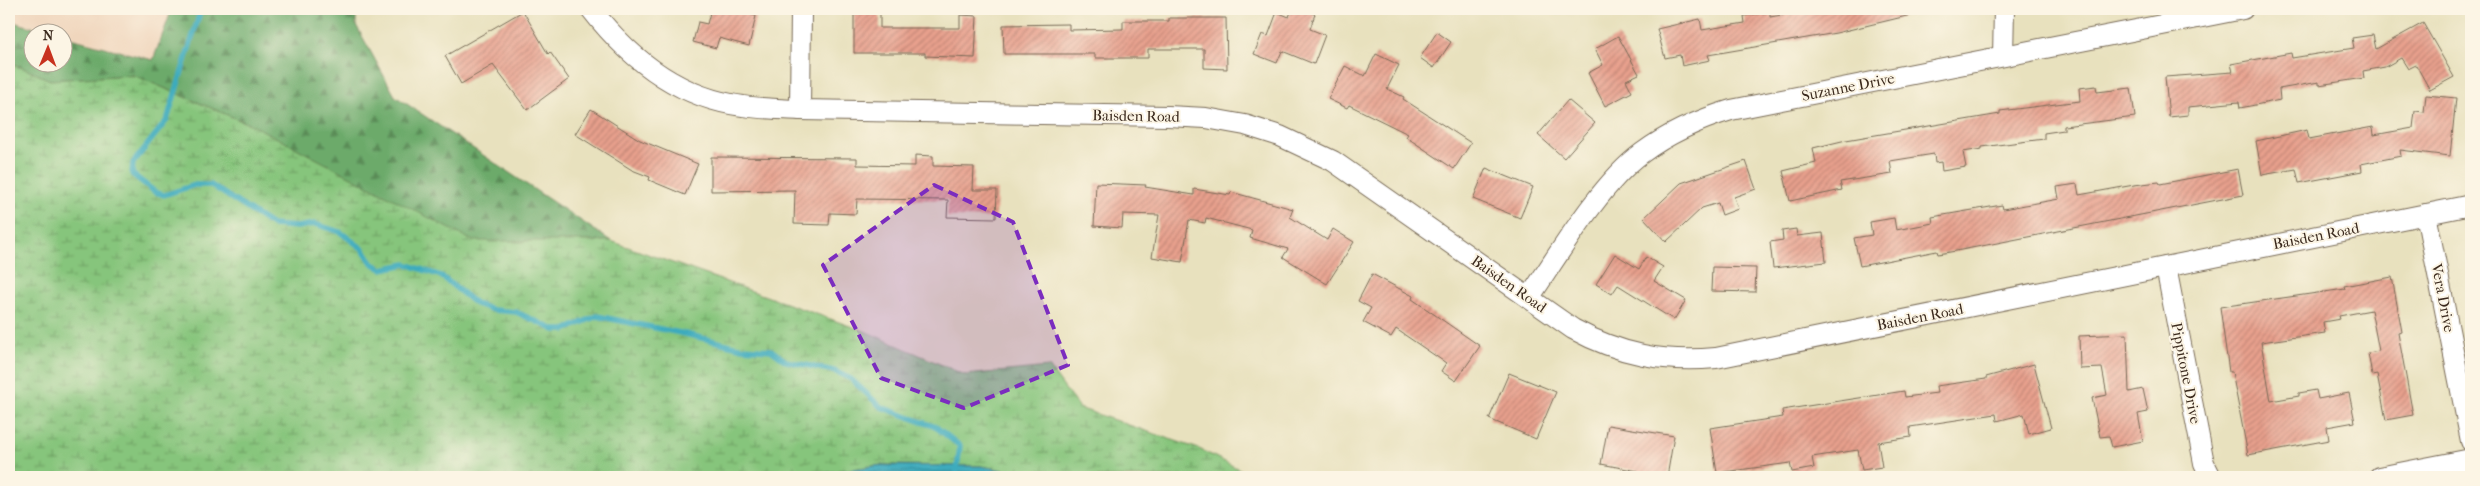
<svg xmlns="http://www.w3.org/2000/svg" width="2480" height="486" font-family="'IM FELL French Canon',serif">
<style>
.built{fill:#f0d5bc}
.forest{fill:url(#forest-firs);stroke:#546a44}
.wetland{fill:url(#wetland-marsh);stroke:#60784c}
.water{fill:url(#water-rules);stroke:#3c6a6e}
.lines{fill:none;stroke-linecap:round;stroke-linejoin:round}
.stream{stroke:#3eabbd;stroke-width:5.5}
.building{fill:url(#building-hatch)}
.street-casing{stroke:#786a56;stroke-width:22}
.street{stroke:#fff;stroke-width:20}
.marked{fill:#7b2cbf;fill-opacity:0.2;stroke:#7b2cbf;stroke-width:4;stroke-dasharray:10 6;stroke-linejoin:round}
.labels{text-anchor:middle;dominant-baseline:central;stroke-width:4;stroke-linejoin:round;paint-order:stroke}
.street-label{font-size:15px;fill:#3b2a1e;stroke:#fcf5e5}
</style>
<defs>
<pattern id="forest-firs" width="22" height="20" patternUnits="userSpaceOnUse" patternTransform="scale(1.25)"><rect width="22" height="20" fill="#6caa6b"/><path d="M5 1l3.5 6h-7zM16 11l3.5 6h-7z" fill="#5a8b57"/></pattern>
<pattern id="wetland-marsh" width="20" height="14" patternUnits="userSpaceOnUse" patternTransform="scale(1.25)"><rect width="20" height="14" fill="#86c57b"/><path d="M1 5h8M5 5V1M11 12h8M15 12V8" fill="none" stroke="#6fa064"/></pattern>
<pattern id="water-rules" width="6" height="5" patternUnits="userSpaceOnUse" patternTransform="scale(1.25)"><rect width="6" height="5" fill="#3eabbd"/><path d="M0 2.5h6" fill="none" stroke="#358b99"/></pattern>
<pattern id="building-hatch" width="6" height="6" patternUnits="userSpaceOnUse" patternTransform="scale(1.25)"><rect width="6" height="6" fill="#e8a08d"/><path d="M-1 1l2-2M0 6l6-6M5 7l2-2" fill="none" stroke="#bd8373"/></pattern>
</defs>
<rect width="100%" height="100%" fill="#fcf5e5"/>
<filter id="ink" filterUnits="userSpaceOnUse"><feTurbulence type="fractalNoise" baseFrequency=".02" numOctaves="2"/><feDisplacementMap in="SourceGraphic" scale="10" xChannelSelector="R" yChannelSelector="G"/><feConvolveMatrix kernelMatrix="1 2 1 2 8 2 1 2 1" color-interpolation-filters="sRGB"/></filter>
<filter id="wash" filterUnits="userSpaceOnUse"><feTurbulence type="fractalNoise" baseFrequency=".0096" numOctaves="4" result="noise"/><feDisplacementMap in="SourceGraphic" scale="20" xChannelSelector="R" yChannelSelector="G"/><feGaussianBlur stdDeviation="1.12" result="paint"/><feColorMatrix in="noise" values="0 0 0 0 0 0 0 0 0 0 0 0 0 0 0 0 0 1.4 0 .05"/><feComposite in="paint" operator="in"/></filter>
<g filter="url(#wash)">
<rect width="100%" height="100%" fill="#e8e1be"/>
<!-- built -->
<path class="built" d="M9,9H172L154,60L63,36L62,32H51L9,21Z"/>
<!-- forest -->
<path class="forest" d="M172,9H356V25L395,96L611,241L473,242L258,128L133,75L50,80L9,62V21L51,32H32V62H62L63,36L153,60Z"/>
<!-- wetland -->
<path class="wetland" d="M9,62L50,80L133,75L258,128L473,241H611L867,332L965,375L1049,367L1079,408L1199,449L1255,477H1018L1014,472L981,466L881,465L796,477H9Z"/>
<!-- water -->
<path class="water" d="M881,465L981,466L1014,472L1018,477H796Z"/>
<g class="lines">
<!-- stream -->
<path class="stream" d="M201,9L167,120L133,163L132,174L155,192L164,195L195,185H211L272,225L297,227L315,224L340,232L363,249L372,263L382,269L406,264L441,276L476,304L493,310L516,312L555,330H565L597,316L685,334L743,348L771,350L786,361L834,371L851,379L881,407L936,427L960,446L956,477"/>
</g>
<g id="blocks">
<!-- building -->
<g class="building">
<path d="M711,9H729L756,16L749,46L719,38L716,48L693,42L698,22L707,24Z"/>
<path d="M854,9H880V28H960V15L977,16L975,58L925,56V53H854Z"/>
<path d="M1292,9H1301L1315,14L1310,29L1325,35L1314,64L1282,51L1277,63L1254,54L1262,34L1268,36L1277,12L1289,17Z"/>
<path d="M1817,9H1910L1911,15L1836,33L1708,55L1710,60L1682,66L1680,55L1665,58L1657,29L1700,19L1702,30L1745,23L1744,16L1770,12V17Z"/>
<path d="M523,11L548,54L550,52L569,79L527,110L493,65L461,84L445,56Z"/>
<path d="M1169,18H1226L1227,69L1204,68V49H1148V58H1095V54H1004L1003,25L1069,24V30L1123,29V21H1169Z"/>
<path d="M2423,23L2454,77L2430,90L2416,65L2408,69L2401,58L2385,67L2363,71L2364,78L2319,85V82L2279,89L2280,100L2240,108L2239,102L2188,107V115L2169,117L2165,77L2233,72L2231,64L2291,53L2292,58L2354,48L2352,38L2373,35L2376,49Z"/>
<path d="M1437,32L1451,42L1434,68L1420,58Z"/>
<path d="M1618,36L1639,74L1626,80L1632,92L1605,106L1588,73L1603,65L1595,49Z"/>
<path d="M1376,54L1399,65L1387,89L1404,97L1403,99L1471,143L1454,169L1406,137L1408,134L1349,105L1347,108L1328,99L1345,66L1365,76Z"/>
<path d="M2096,86L2097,92L2131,88L2135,117L2064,126V130L2044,133V139L1982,147V149L1963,152L1966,167L1942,171L1941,162L1935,163L1934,154L1890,161L1892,174L1840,182L1842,190L1790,201L1783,171L1816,163L1813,148L1846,140L2000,114V111L2080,101L2079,88Z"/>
<path d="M2426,95L2456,98L2450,156L2400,150L2401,156L2361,164L2362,171L2299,183L2296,169L2262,175L2256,141L2307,130L2309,139L2373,127L2374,135L2413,128L2415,111L2424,112Z"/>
<path d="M1568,100L1595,123L1564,158L1538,135Z"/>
<path d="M591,109L640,140L698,164L685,195L649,180L650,177L632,170L575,134Z"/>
<path d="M915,155L933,156V166L974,167L973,190H997L996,218L947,217L948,200L857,199L856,214L830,213L829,225L794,224L795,190L711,191V157L857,158V165L915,166Z"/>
<path d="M1746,161L1756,189L1734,197L1738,209L1722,215L1718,203L1702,208L1666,242L1644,218L1681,183Z"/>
<path d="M1486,168L1533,187L1520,218L1473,199Z"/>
<path d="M2238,169L2243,195L1956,251L1938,254L1937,251L1860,266L1854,238L1872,235L1870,222L1894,218L1896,230L1933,223L1932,217L2002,205L2003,209L2059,199L2057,187L2077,184L2079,195L2134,185L2159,182L2160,184Z"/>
<path d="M1096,183L1146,185L1145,187L1194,195V189L1230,195L1231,192L1293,209L1290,217L1327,240L1333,229L1354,242L1327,284L1283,257L1288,249L1250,238L1252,230L1206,218L1205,223L1189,220L1182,262L1152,257L1159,215L1123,214L1122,228L1094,226Z"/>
<path d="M1796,229L1797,236L1823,233L1826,262L1773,268L1770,242L1783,240L1782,231Z"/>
<path d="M1615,254L1639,269L1646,257L1663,267L1654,281L1686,300L1674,320L1618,285L1612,294L1596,284Z"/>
<path d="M1712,267L1756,268L1755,292L1711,291Z"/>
<path d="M1372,274L1413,296L1412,299L1480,346L1456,381L1441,371L1446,363L1396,329L1391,337L1363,322L1371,308L1358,301Z"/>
<path d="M2392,277L2402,332L2398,333L2413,415L2386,420L2377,374L2372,375L2368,353L2379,351L2371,310L2339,316L2340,319L2323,322L2325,333L2261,342L2271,401L2299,396V393L2316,390L2318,399L2349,393L2355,422L2327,427L2329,440L2248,455L2232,372H2229L2220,307L2345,289L2344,286Z"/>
<path d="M2127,334L2129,392L2143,389L2148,412L2138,414L2143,441L2112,447L2109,436L2100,437L2092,398L2107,395L2102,368L2080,369L2079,336Z"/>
<path d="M2034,364L2051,428L2029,434L2024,414L1997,421L1996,414L1910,427L1911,437L1878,442L1882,467L1862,470L1858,450L1812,457L1814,468L1792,472L1790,463L1717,473L1710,428L1783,417L1782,410L1904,391L1905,397L1937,393L1936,386L1986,379V377Z"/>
<path d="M1509,373L1556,392L1536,439L1489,419Z"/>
<path d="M1608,425L1674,436L1667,477H1637L1638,471L1601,464Z"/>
</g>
</g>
</g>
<g filter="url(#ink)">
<use href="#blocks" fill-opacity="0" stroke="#786a56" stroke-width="1"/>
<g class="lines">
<defs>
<g id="street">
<path d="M591,9C629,58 679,98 743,106C762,109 781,109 800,110L1168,116L1206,118L1245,125L1280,136L1333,161L1573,329C1619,354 1663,363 1716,358L2471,205"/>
<path d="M2003,56L2004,9"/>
<path d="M800,110L801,9"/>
<path d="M2426,214L2471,441"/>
<path d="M2166,267L2204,463L2211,477"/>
<path d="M1529,298C1559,254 1600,184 1642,153C1669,133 1698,120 1731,110L2243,9"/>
<path d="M2379,477L2471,459"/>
</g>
</defs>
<!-- street casing -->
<use href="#street" class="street-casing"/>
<!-- street -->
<use href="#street" class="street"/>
</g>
</g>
<!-- marked area -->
<path class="marked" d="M934,185L1013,222L1068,365L964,408L881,378L823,265Z"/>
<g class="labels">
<!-- street labels -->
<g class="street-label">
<text transform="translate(1848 87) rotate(-11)">Suzanne Drive</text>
<text transform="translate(1136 116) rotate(1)">Baisden Road</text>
<text transform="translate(2316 236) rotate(-11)">Baisden Road</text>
<text transform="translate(1509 284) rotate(35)">Baisden Road</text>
<text transform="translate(2443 298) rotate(79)">Vera Drive</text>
<text transform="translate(1920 317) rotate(-11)">Baisden Road</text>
<text transform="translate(2186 373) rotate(79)">Pippitone Drive</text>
</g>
</g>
<!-- margin -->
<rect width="2480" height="486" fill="none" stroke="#fcf5e5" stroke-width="30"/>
<!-- north arrow -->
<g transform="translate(48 48) rotate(1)"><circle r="24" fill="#fcf5e5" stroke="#afa495"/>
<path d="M0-4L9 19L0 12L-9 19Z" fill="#c8321e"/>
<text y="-8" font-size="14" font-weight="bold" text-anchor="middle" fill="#3b2a1e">N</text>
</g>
</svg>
